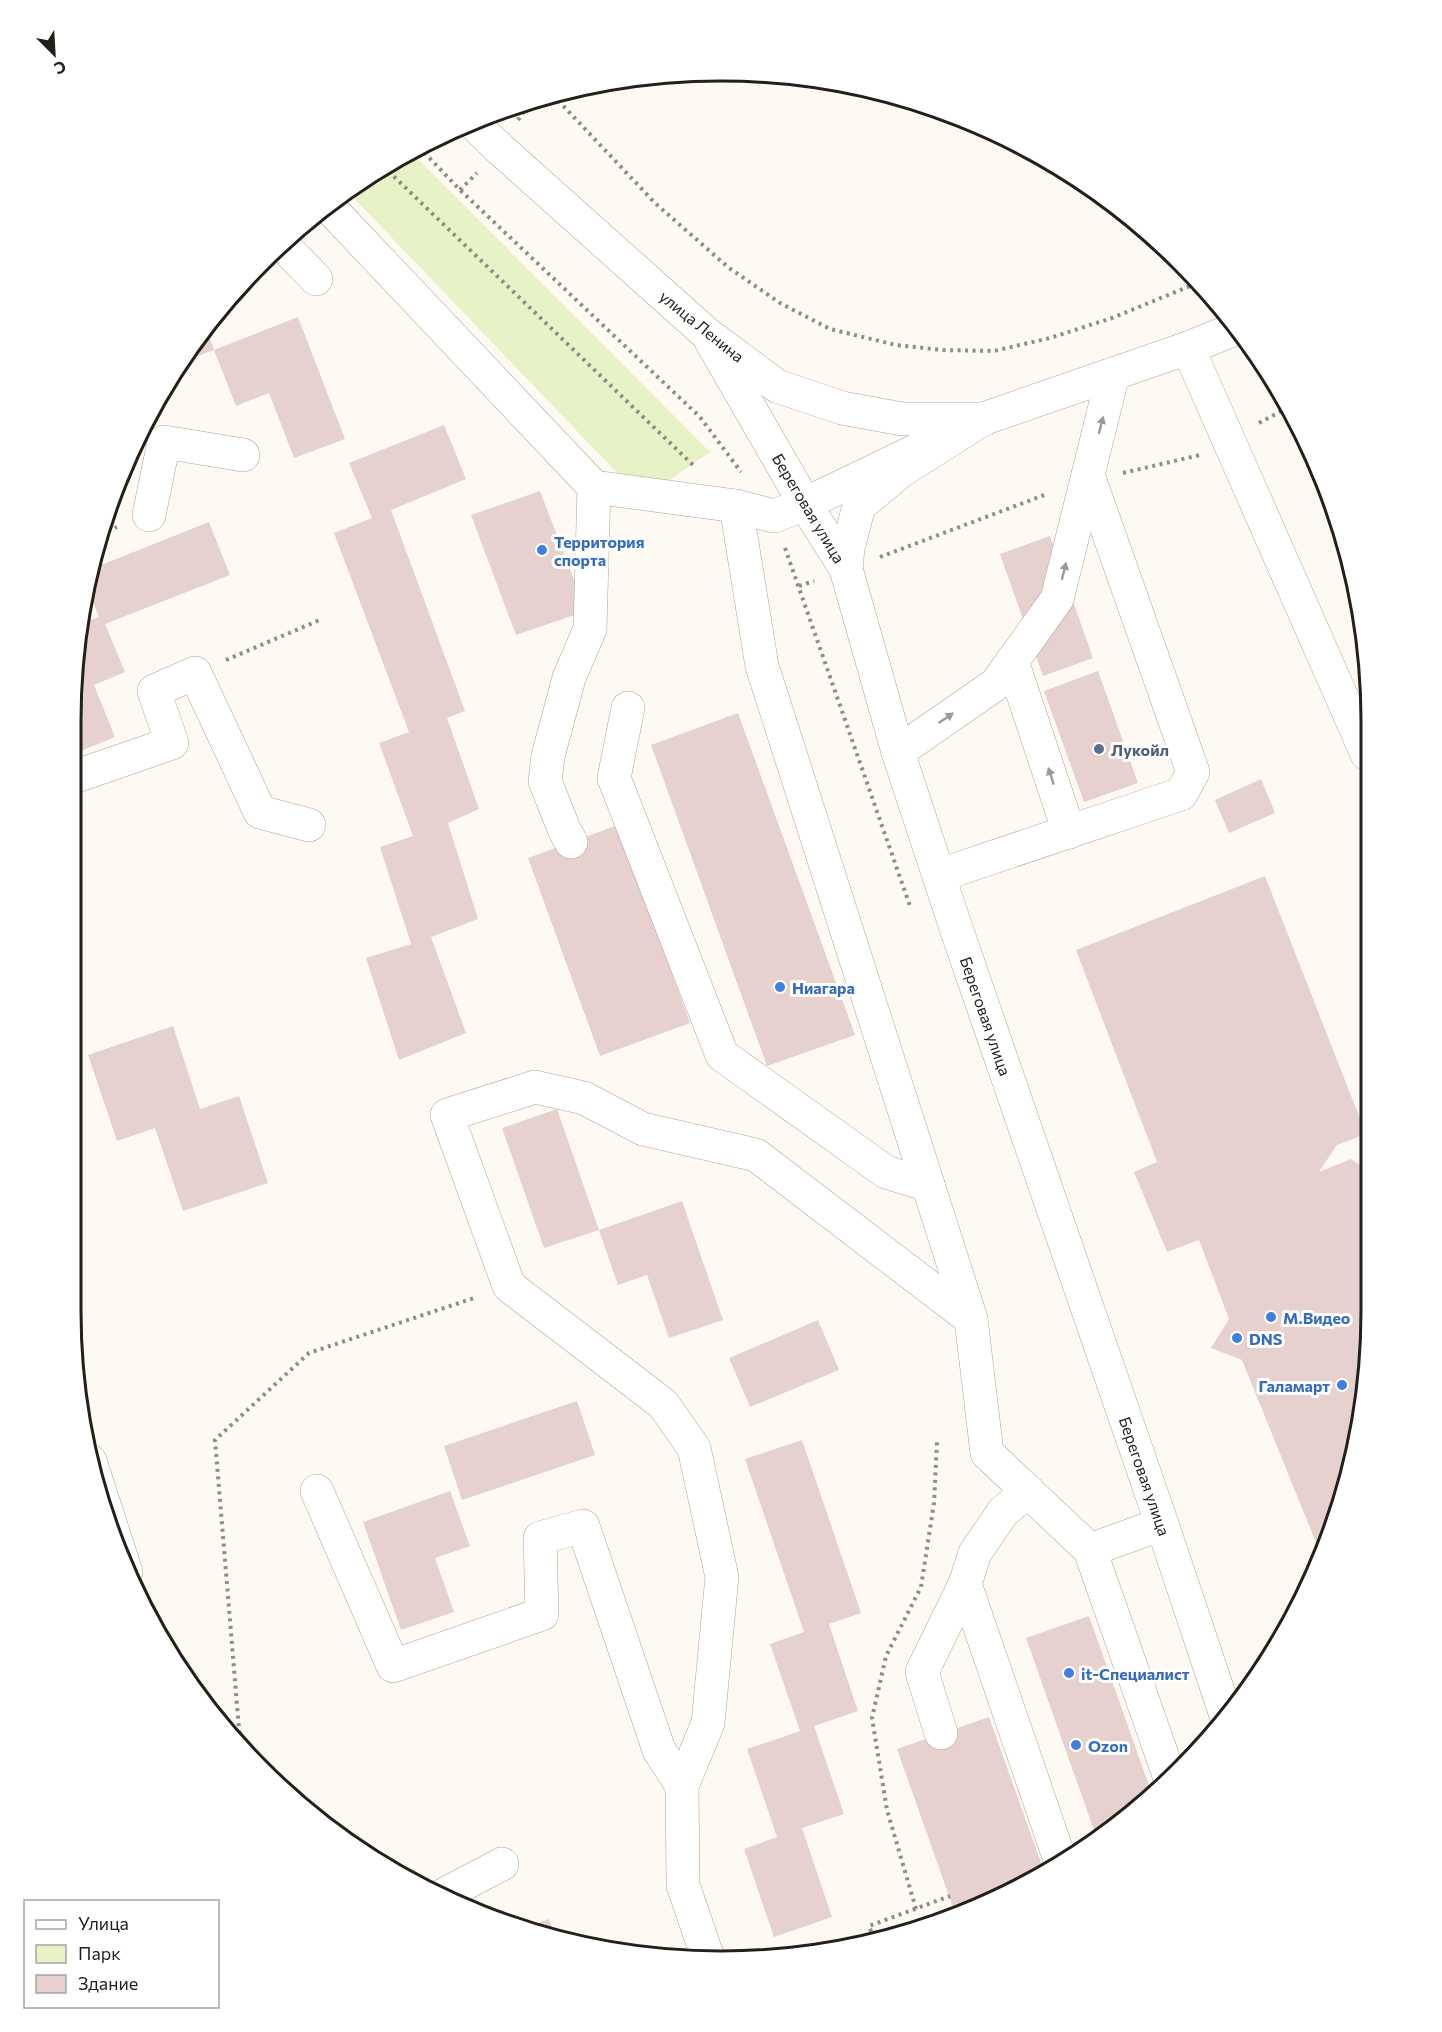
<svg xmlns="http://www.w3.org/2000/svg" width="1442" height="2032" font-family="Commissioner,sans-serif">
<style>
.green{fill:#e8f2c7}
.building{fill:#e7d1cf}
.lines{fill:none;stroke-linecap:round;stroke-linejoin:round}
.minor-casing{stroke:#afa495;stroke-width:34}
.major-casing{stroke:#afa495;stroke-width:34}
.path{stroke:#918d86;stroke-width:4;stroke-dasharray:3 4.5;stroke-linecap:butt}
.minor{stroke:#fff;stroke-width:33}
.major{stroke:#fff;stroke-width:33}
.oneway{fill:#9c9a98}
.shop-dot{fill:#3f7fe0;stroke:#fff;stroke-width:2}
.service-dot{fill:#5c6f8a;stroke:#fff;stroke-width:2}
.labels{text-anchor:middle;dominant-baseline:central;stroke-width:6;stroke-linejoin:round;paint-order:stroke}
.street-label{font-size:16px;fill:#231f19;stroke:#fff}
.shop-label{font-size:16px;font-weight:bold;fill:#366cbe;stroke:#fff;text-anchor:start}
.service-label{font-size:16px;font-weight:bold;fill:#4e5e75;stroke:#fff;text-anchor:start}
.rim{fill:none;stroke:#231f19;stroke-width:3}
</style>
<rect width="100%" height="100%" fill="#fef9f2"/>
<!-- green -->
<path class="green" d="M410,151L710,452L642,499L348,192L395,158Z"/>
<!-- building -->
<g class="building">
<path d="M298,317L345,439L294,458L269,393L236,406L214,350Z"/>
<path d="M205,325L214,350L179,363Z"/>
<path d="M444,425L466,479L391,510L465,711L447,718L479,809L448,823L478,919L431,937L466,1033L399,1060L366,958L411,944L380,847L413,836L379,743L409,732L334,533L372,518L349,463Z"/>
<path d="M540,491L586,611L516,635L471,515Z"/>
<path d="M209,522L230,575L105,624L125,672L94,685L115,737L71,755V721L80,624L99,617L86,584L91,569Z"/>
<path d="M1050,536L1093,658L1043,676L1000,554Z"/>
<path d="M1098,671L1138,783L1084,802L1044,691Z"/>
<path d="M738,713L855,1035L767,1066L651,745Z"/>
<path d="M1261,779L1275,813L1229,833L1215,800Z"/>
<path d="M618,825L690,1023L600,1056L528,858Z"/>
<path d="M1265,876L1366,1134L1337,1145L1319,1172L1351,1159L1369,1171L1370,1353L1349,1479L1321,1555L1242,1360L1211,1348L1229,1319L1199,1240L1167,1252L1134,1172L1157,1162L1076,950Z"/>
<path d="M173,1026L200,1109L239,1096L268,1183L183,1211L155,1128L117,1141L88,1055Z"/>
<path d="M557,1109L599,1230L544,1248L502,1128Z"/>
<path d="M682,1201L723,1320L669,1338L647,1275L618,1285L599,1230Z"/>
<path d="M818,1320L839,1370L750,1407L729,1358Z"/>
<path d="M577,1401L595,1455L462,1500L444,1446Z"/>
<path d="M802,1440L861,1613L829,1624L858,1711L814,1726L844,1814L802,1828L832,1917L774,1937L744,1849L777,1837L747,1749L800,1731L770,1644L804,1632L745,1459Z"/>
<path d="M450,1491L470,1546L435,1558L454,1612L401,1630L363,1522Z"/>
<path d="M1089,1616L1153,1797L1096,1836L1026,1638Z"/>
<path d="M989,1717L1044,1871L1008,1895L955,1913L897,1749Z"/>
<path d="M549,1919L554,1934L527,1927Z"/>
</g>
<g class="lines">
<defs>
<g id="minor">
<path d="M328,206L594,487L736,506L774,516L805,504L919,449"/>
<path d="M281,243L316,279"/>
<path d="M1188,348L1367,754"/>
<path d="M736,506L762,666L971,1319L987,1453L1090,1550L1170,1778"/>
<path d="M149,515L164,442L243,455"/>
<path d="M1012,661L1069,832"/>
<path d="M628,708L614,778L722,1055L886,1172L928,1185"/>
<path d="M898,752L996,684L1057,599L1113,374"/>
<path d="M71,778L172,743L154,691L195,673L260,812L309,825"/>
<path d="M571,842L564,829L545,781L548,756L569,678L590,629L594,487"/>
<path d="M940,875L1181,794L1193,772L1088,475"/>
<path d="M90,1461L126,1572"/>
<path d="M317,1491L393,1666L542,1614L540,1538L583,1526L659,1750L682,1786"/>
<path d="M1028,1491L1003,1512L975,1553L965,1584L1060,1860"/>
<path d="M1090,1550L1162,1524"/>
<path d="M941,1733L922,1672L965,1584"/>
<path d="M441,1896L502,1864"/>
<path d="M709,1961L683,1885L682,1786L708,1723L722,1577L694,1448L663,1404L509,1286L447,1115L535,1087L584,1098L643,1129L756,1155L971,1319"/>
</g>
<g id="major">
<path d="M473,123L500,149L707,334L777,386L842,408L902,419H983"/>
<path d="M707,334L805,504L846,569L898,752L957,931L1162,1524L1227,1718"/>
<path d="M846,569L848,548L859,506L901,471L983,419L1188,348L1235,329"/>
</g>
</defs>
<!-- minor casing -->
<use href="#minor" class="minor-casing"/>
<!-- major casing -->
<use href="#major" class="major-casing"/>
<!-- path -->
<g class="path">
<path d="M553,95L655,203L729,268L780,303L830,329L896,345L943,350L994,351L1050,338L1112,318L1200,282"/>
<path d="M518,120L531,101"/>
<path d="M419,147L460,190L700,417L741,472"/>
<path d="M383,166L694,466"/>
<path d="M460,190L477,173"/>
<path d="M1259,423L1287,408"/>
<path d="M1123,473L1200,455"/>
<path d="M101,534L117,527"/>
<path d="M785,548L910,906"/>
<path d="M880,557L1047,494"/>
<path d="M799,586L814,581"/>
<path d="M226,660L322,619"/>
<path d="M240,1741L215,1440L309,1353L477,1297"/>
<path d="M916,1909L887,1810L872,1718L886,1656L921,1587L934,1503L937,1442"/>
<path d="M786,1955L874,1939L869,1926L950,1896"/>
</g>
<!-- minor -->
<use href="#minor" class="minor"/>
<!-- major -->
<use href="#major" class="major"/>
</g>
<!-- one-way arrows -->
<defs><path id="oneway-solid" d="M-6-.8H1V-3.2L6.5 0L1 3.2V.8H-6Z" transform="scale(1.5)"/></defs>
<g class="oneway">
<use href="#oneway-solid" transform="translate(1101 425) rotate(-76)"/>
<use href="#oneway-solid" transform="translate(1064 571) rotate(-76)"/>
<use href="#oneway-solid" transform="translate(946 718) rotate(-34)"/>
<use href="#oneway-solid" transform="translate(1051 776) rotate(-108)"/>
</g>
<!-- markers -->
<g class="shop-dot">
<circle cx="542" cy="550" r="6"/>
<circle cx="780" cy="987" r="6"/>
<circle cx="1271" cy="1317" r="6"/>
<circle cx="1237" cy="1338" r="6"/>
<circle cx="1342" cy="1385" r="6"/>
<circle cx="1069" cy="1673" r="6"/>
<circle cx="1076" cy="1745" r="6"/>
</g>
<circle class="service-dot" cx="1099" cy="749" r="6"/>
<g class="labels">
<!-- street labels -->
<g class="street-label">
<text transform="translate(702 326) rotate(39)">улица Ленина</text>
<text transform="translate(809 508) rotate(59)">Береговая улица</text>
<text transform="translate(986 1016) rotate(71)">Береговая улица</text>
<text transform="translate(1145 1476) rotate(71)">Береговая улица</text>
</g>
<!-- shop labels -->
<g class="shop-label">
<text x="554" y="541">Территория<tspan x="554" dy="18">спорта</tspan></text>
<text x="792" y="987">Ниагара</text>
<text x="1283" y="1317">М.Видео</text>
<text x="1249" y="1338">DNS</text>
<text x="1330" y="1385" text-anchor="end">Галамарт</text>
<text x="1081" y="1673">it-Специалист</text>
<text x="1088" y="1745">Ozon</text>
</g>
<!-- service labels -->
<g class="service-label">
<text x="1111" y="749">Лукойл</text>
</g>
</g>
<!-- crop -->
<path d="M0 0H1442V2032H0ZM721 81H721A640 640 0 0 1 1361 721V1311A640 640 0 0 1 721 1951H721A640 640 0 0 1 81 1311V721A640 640 0 0 1 721 81Z" fill="#fff" fill-rule="evenodd"/>
<path class="rim" d="M721 81H721A640 640 0 0 1 1361 721V1311A640 640 0 0 1 721 1951H721A640 640 0 0 1 81 1311V721A640 640 0 0 1 721 81Z"/>
<!-- legend -->
<rect x="24" y="1900" width="195" height="108" fill="#ffffff" stroke="#a7a5a3" stroke-width="1.5"/>
<rect x="36" y="1920" width="30" height="9" fill="#ffffff" stroke="#a7a5a3" stroke-width="1.5"/>
<text x="78" y="1930" font-size="18" fill="#231f19">Улица</text>
<rect x="36" y="1945" width="30" height="18" fill="#e8f2c7" stroke="#a7a5a3" stroke-width="1.5"/>
<text x="78" y="1960" font-size="18" fill="#231f19">Парк</text>
<rect x="36" y="1975" width="30" height="18" fill="#e7d1cf" stroke="#a7a5a3" stroke-width="1.5"/>
<text x="78" y="1990" font-size="18" fill="#231f19">Здание</text>
<!-- north arrow -->
<g transform="translate(54 54) rotate(156)" stroke="#ffffff" stroke-width="4.5" paint-order="stroke">
<path d="M0-4.5L10 22L0 15L-10 22Z" fill="#231f19"/>
<text y="-9" font-size="16" font-weight="bold" text-anchor="middle" fill="#231f19">С</text>
</g>
</svg>
